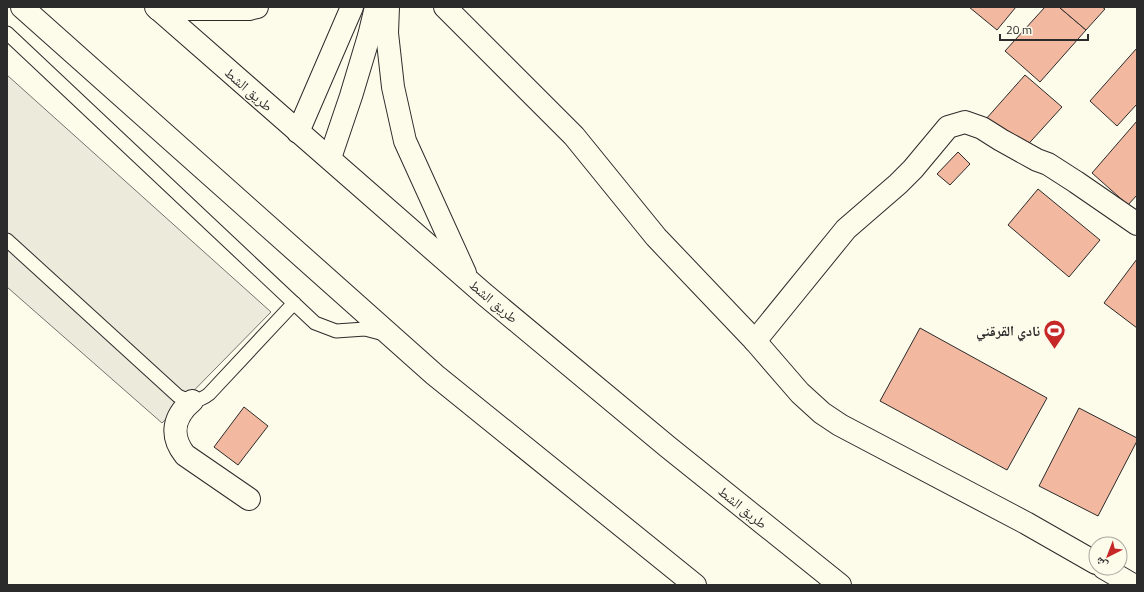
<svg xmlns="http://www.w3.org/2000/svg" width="1144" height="592" font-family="'Titillium Web','Noto Naskh Arabic',sans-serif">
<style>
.parking{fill:#eceadb;stroke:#74746e}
.building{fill:#f2b8a0;stroke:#2b2b2b}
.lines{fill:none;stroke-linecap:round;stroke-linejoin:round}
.service-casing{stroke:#2b2b2b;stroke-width:15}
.minor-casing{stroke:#2b2b2b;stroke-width:24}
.tertiary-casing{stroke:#2b2b2b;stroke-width:24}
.trunk-casing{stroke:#2b2b2b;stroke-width:24}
.service{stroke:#fdfbea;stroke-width:13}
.minor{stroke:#fdfbea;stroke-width:22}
.tertiary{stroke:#fdfbea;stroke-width:22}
.trunk{stroke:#fdfbea;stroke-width:22}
.labels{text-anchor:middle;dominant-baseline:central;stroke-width:3;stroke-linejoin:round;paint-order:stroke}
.street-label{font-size:14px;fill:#2b2b2b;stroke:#fdfbea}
.poi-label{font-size:14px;font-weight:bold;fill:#2b2b2b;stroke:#fdfbea;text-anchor:end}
</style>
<rect width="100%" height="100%" fill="#fdfbea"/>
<!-- parking -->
<path class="parking" d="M7,75L271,312L162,423L7,287Z"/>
<!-- building -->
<g class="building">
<path d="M969,7H1016L997,30Z"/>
<path d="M1045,7H1059L1086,30L1040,82L1005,51Z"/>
<path d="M1059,7H1102L1105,9L1086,30Z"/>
<path d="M1137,48V104L1117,126L1090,101Z"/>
<path d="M1025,75L1062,107L1022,151L986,119Z"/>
<path d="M1137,121V195L1128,205L1092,173Z"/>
<path d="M958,152L970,164L950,185L937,174Z"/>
<path d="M1038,189L1100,240L1069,277L1008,225Z"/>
<path d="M1137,259V328L1104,303Z"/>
<path d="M920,328L1047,398L1007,470L880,401Z"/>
<path d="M244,407L268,426L238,465L214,447Z"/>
<path d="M1079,408L1137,438V441L1098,516L1039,486Z"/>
</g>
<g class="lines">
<defs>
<g id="service">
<path d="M7,33L315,323L336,331L365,329L384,334"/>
<path d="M7,240L178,396C190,402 199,402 209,394L294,303"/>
</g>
<g id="minor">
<path d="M445,7L574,136L656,237L755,341L800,393L822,413L840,425L1026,523L1096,563"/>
<path d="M755,341L846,229L898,184L913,169L948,127L965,122L982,128L1001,140L1037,160L1048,164L1076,182L1137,224"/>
<path d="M192,401C174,416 169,435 185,455L249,499"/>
<path d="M1104,568L1133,585"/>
</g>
<g id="tertiary">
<path d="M298,132L352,7"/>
<path d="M330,158L351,96L369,36L376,7"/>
</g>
<g id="trunk">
<path d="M22,7L435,375L695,585"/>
<path d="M156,7L484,294L668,447L840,585"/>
<path d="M388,7L387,33L393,87L405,141L465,273"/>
<path d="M158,9H249L257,7"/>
</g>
</defs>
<!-- service casing -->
<use href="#service" class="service-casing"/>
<!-- minor casing -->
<use href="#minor" class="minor-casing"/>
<!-- tertiary casing -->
<use href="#tertiary" class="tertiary-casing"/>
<!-- trunk casing -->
<use href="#trunk" class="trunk-casing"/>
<!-- service -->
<use href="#service" class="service"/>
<!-- minor -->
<use href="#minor" class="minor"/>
<!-- tertiary -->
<use href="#tertiary" class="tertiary"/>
<!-- trunk -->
<use href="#trunk" class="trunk"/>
</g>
<!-- icons -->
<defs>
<symbol id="stadium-pin" viewBox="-11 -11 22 30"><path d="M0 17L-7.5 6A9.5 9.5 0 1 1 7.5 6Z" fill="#c62828" stroke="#fdfbea"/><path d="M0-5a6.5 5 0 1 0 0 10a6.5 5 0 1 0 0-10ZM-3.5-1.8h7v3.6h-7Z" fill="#fff"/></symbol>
</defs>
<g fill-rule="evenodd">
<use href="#stadium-pin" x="1042" y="318" width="25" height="34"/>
</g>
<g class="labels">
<!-- street labels -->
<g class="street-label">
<text transform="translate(249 89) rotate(41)">طريق الشط</text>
<text transform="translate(494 301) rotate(40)">طريق الشط</text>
<text transform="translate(743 507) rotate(39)">طريق الشط</text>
</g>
<!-- poi labels -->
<g class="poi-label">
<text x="1040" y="330">نادي القرقني</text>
</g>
</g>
<!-- border -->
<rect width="1144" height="592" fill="none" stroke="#2b2b2b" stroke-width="16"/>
<!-- north arrow -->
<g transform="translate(1108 556) rotate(222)"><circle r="19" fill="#fdfbea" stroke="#a9a89e"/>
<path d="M0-3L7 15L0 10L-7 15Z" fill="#c62828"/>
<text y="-6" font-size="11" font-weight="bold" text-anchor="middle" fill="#2b2b2b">ش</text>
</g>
<!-- scale -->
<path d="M1000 34v6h88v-6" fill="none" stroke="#2b2b2b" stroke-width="2"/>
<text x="1006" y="34" font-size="12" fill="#2b2b2b" stroke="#fdfbea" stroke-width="3" paint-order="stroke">20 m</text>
</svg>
